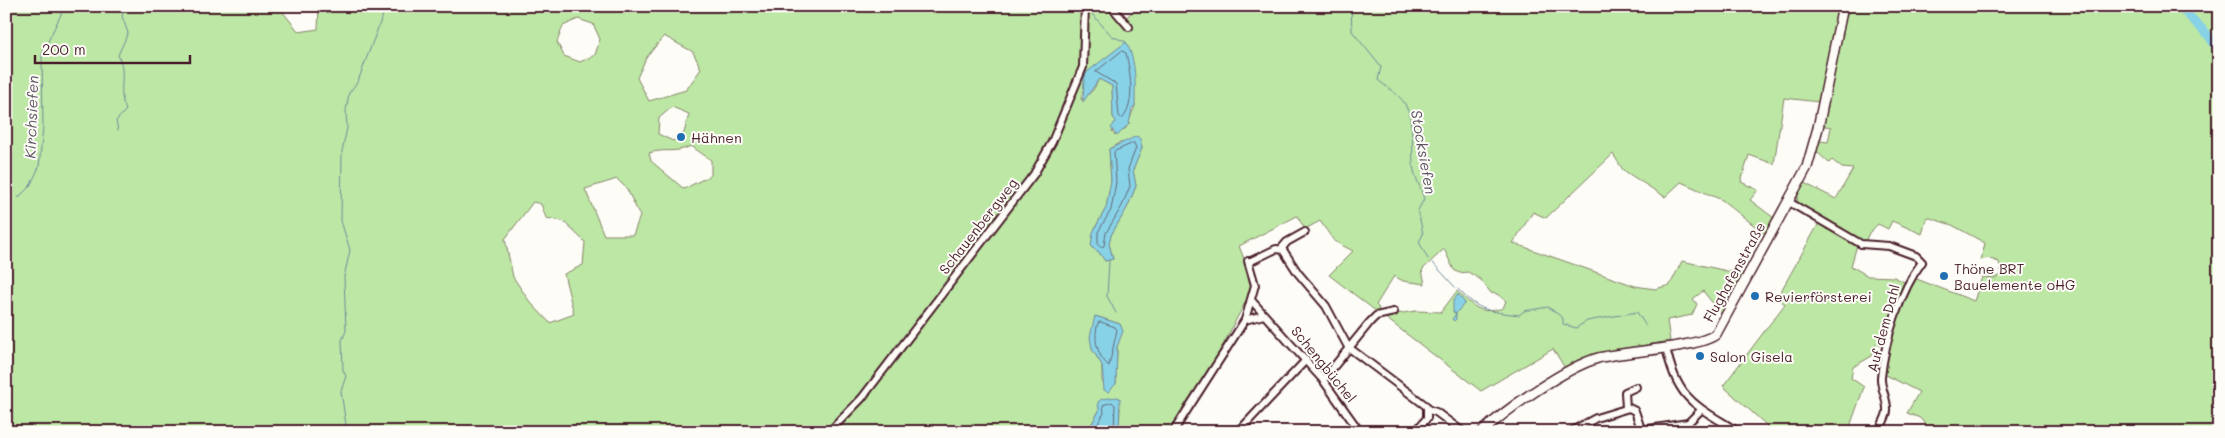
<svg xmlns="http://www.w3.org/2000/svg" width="2225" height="438" font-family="Mali,sans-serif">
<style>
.green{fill:#bde7a4;stroke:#848368;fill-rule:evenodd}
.water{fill:#88d2e8;stroke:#6f8a9c}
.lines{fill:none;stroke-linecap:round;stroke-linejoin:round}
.shore{stroke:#636777;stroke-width:1}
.stream{stroke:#6f8a9c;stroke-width:1}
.river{stroke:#88d2e8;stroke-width:9}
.street-casing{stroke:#4a1f2b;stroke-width:10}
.secondary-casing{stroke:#4a1f2b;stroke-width:12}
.street{stroke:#fdfcf7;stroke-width:6}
.secondary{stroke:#fdfcf7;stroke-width:9}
.poi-dot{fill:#1f6fb2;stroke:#fdfcf7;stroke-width:2}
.labels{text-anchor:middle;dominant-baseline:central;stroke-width:4;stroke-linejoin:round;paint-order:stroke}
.poi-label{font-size:14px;fill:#4a1f2b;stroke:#fdfcf7;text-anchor:start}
.street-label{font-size:14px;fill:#4a1f2b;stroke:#fdfcf7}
.water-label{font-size:15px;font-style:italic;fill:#5d5564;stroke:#fdfcf7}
</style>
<rect width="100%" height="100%" fill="#fdfcf7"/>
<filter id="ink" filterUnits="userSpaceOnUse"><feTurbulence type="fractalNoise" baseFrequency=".02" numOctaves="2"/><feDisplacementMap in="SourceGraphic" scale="10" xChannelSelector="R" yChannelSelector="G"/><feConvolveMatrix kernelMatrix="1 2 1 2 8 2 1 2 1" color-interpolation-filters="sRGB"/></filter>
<g filter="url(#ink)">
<!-- green -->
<g class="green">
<path d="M6,6H278L299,32L318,29L319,6H400L403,8L404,6H1106L1115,16L1124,19L1139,6H1839L1819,102L1784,98L1774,164L1749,155L1741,182L1758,190L1750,200L1774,218L1765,234L1722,200L1681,182L1665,197L1623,170L1613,154L1546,218L1533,212L1513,243L1635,286L1655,289L1670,285L1682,261L1745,275L1729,300L1723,316L1703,291L1693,299L1697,304L1692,315L1667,320L1670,341L1598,353L1565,368L1553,349L1481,391L1383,316L1416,311L1441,312L1457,291C1473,305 1479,316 1503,308L1506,301L1497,294L1491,293L1481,280L1468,272L1459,273L1454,270L1444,249L1422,270L1425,284L1403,281L1394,276L1376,305L1379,308L1377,312L1329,275L1353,251L1334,241L1320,221L1305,229L1297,216L1239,246L1251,277L1253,287L1220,351L1221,355L1185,410L1181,411L1168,432H1119L1120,407L1099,411L1087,432H6ZM578,19L593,24L600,39L595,55L580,62L564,56L557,42L563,26ZM664,36L693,52L701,69L686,90L649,101L637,78L646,58ZM1126,43L1135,106L1126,128L1115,135L1112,132L1116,121L1113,117L1112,86L1099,79L1093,90L1081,100C1086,70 1102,60 1126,43ZM672,107L689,114L684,133L673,141L658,134L659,118ZM1140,142L1142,148L1133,170L1136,186L1127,208L1111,235L1109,244L1113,259L1105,261L1099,252L1091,247L1095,228L1106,208L1111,181L1109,149L1119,143ZM691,146L711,160V175L684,189L651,161L649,153C665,148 675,154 691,146ZM617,179L627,189L640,216L633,235H604L585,189ZM533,202L541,204L546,218L563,221L585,242L583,265L564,274L574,314L550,323L530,302L513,277L505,239ZM1095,316L1120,324L1122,331L1117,347L1116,384L1108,392L1102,381V365L1092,349Z"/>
<path d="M1860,6H2219V432H2082L2046,428L2044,432H1931L1920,418L1907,413L1919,392L1884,374L1888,348L1876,344L1872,356L1853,367L1851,378L1864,387L1848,432H1774L1723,386L1785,304L1777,298L1819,223L1857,245L1851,266L1868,276L1894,277L1904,282L1914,278L1974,301L1982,277L1996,278L2002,274L1999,262L1987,258L1981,260L1985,243L1952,225L1927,217L1922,234L1892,221L1888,229L1878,224L1869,233L1865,242L1797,204L1798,194L1804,183L1836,199L1853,169L1842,168L1832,160L1829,163L1816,151L1820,141L1828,142L1831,127L1825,126L1824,122L1846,9L1853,10Z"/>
</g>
<!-- water -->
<g class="water">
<path d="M1126,42C1137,62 1135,84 1135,106L1132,108L1129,124L1117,136L1111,128L1116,121L1113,117L1112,86L1099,79L1083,102L1084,79L1087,72Z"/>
<path d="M1137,136L1140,139L1142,148L1133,170L1136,186L1127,208L1111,235L1109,244L1113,259L1105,261L1099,252L1091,247L1093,232L1106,208L1111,181L1109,149Z"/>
<path d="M1458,294L1465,303L1456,313V319L1454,321L1452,319L1456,314L1453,312V302Z"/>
<path d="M1095,316L1120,324L1123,331L1117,347L1116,384L1108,392L1104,390L1102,365L1092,349L1090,337Z"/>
<path d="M1117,397L1120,398L1119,432H1087L1099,411L1098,402L1102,399Z"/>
</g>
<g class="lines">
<!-- shore -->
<g class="shore">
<path d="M1122,51L1126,53C1130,71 1136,105 1122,119L1119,116L1116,84L1096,72Z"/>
<path d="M1134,143L1136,148L1128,169L1130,186L1122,206L1106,233L1104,246L1101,247L1098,245V232L1111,210L1116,182L1114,152Z"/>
<path d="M1101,322L1115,327L1117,330L1109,366C1097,356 1093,338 1098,323Z"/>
<path d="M1093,432L1104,413L1103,405L1112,402L1115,405L1114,432"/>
</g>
<!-- stream -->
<g class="stream">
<path d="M1351,6L1352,31L1381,67L1378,80C1386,87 1400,95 1405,104C1414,122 1412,145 1413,165C1414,176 1421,188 1424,199L1418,210L1423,234L1419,242L1428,259"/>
<path d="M1089,11L1112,36L1126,42"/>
<path d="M118,130L116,121L126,110C116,92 128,73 118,55L128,33L122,16L125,6"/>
<path d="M18,198L30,186L39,167L43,128L42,54L65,6"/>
<path d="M1109,261L1107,296L1116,313"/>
<path d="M1433,263L1455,287"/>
<path d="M1458,289C1480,312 1488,311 1519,315L1524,311L1548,307L1563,318V324L1576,328L1587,321L1637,312L1646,326"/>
<path d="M347,432L341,391L346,376L343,370L342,340L346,331L344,277L350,250L341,221L342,151L347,128L346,111L349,93L358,81L384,12"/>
</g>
<!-- river -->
<path class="river" d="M2179,6L2209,36L2219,52"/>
<defs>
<g id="street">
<path d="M1111,6L1129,27"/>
<path d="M1789,202L1861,244L1889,246L1916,256L1922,262C1900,291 1885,340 1881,377C1880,388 1888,399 1887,411C1887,417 1881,426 1878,432"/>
<path d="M1281,249L1287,242L1305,232"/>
<path d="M1249,262L1276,249L1283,250L1298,273L1326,306L1348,347L1425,405L1429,410L1436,412L1463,432"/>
<path d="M1251,300L1323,380L1360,432"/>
<path d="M1245,320L1264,315"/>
<path d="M1666,347C1677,401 1696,405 1738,432"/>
<path d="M1323,380L1370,322L1376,316L1394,312"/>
<path d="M1626,408L1625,392L1636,387"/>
<path d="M1642,430L1688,423L1701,410"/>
<path d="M829,432L862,398L1034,174L1052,142L1083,67L1085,6"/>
<path d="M1173,432L1245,320L1255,285L1248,261"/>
<path d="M1238,432L1306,360"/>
<path d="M1415,432L1427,418V409"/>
<path d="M1570,432L1596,418L1629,408L1635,411L1642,432"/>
</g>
<path id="secondary" d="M1482,432C1508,408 1565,368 1598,358C1624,351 1700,348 1716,334L1807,167L1818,128L1843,6"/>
</defs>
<!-- street casing -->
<use href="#street" class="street-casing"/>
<!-- secondary casing -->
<use href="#secondary" class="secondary-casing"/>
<!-- street -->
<use href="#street" class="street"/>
<!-- secondary -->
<use href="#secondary" class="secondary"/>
</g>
</g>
<!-- markers -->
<g class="poi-dot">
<circle cx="681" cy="137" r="5"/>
<circle cx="1944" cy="276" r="5"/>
<circle cx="1755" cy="296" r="5"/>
<circle cx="1700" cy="356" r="5"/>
</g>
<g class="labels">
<!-- poi labels -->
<g class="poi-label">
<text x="691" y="137">Hähnen</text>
<text x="1954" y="268">Thöne BRT<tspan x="1954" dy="16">Bauelemente oHG</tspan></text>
<text x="1765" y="296">Revierförsterei</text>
<text x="1710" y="356">Salon Gisela</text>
</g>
<!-- street labels -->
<g class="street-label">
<text transform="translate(978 226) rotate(-52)">Schauenbergweg</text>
<text transform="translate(1734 272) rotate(-61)">Flughafenstraße</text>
<text transform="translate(1883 328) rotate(-75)">Auf dem Dahl</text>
<text transform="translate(1324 364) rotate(51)">Schengbüchel</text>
</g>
<!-- water labels -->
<g class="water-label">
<text transform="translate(31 117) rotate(-88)">Kirchsiefen</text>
<text transform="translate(1424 152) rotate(80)">Stocksiefen</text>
</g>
</g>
<!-- margin -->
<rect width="2225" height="438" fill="none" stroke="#fdfcf7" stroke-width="25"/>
<rect x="12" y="12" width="2200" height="413" fill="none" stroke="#4a1f2b" stroke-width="2" filter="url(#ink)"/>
<!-- scale -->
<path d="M35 55v8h155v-8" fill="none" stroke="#4a1f2b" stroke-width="2.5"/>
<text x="42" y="55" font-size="15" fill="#4a1f2b" stroke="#fdfcf7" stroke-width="4" paint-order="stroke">200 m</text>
</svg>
